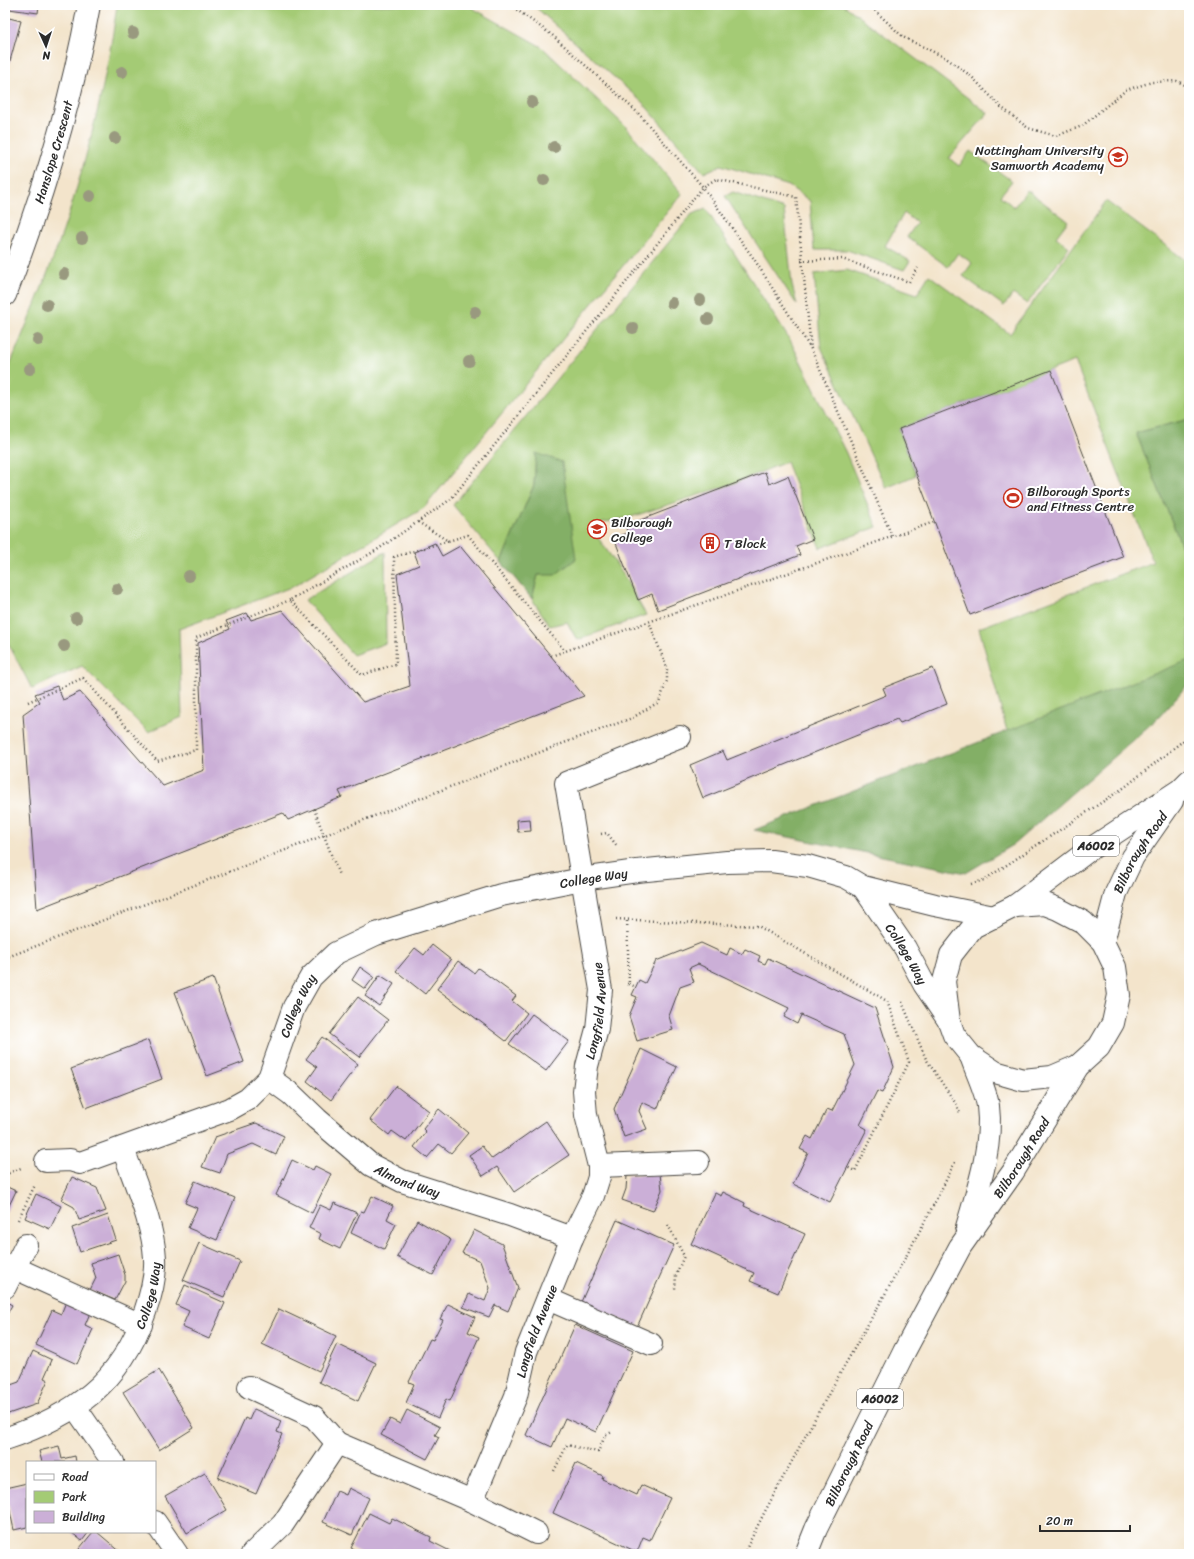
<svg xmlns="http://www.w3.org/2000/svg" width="1194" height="1559" font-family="Sriracha,sans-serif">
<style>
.green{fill:#a4cb75;stroke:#687b50}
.forest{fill:#83af66;stroke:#576d48}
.building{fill:#cbafd7}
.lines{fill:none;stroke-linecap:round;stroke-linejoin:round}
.minor-casing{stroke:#494743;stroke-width:24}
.major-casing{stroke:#494743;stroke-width:24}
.path{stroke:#494743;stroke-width:2.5;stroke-dasharray:1 3;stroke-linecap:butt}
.minor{stroke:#fff;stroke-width:22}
.major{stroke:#fff;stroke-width:22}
.tree{fill:#99997f}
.labels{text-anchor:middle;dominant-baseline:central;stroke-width:4;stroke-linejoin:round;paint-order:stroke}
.shield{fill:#fff;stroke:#6b6b6b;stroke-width:1}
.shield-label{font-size:12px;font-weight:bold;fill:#2b2b2b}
.poi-label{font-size:13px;fill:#2b2b2b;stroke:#fff;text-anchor:start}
.street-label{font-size:13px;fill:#2b2b2b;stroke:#fff}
</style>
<rect width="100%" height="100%" fill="#fff"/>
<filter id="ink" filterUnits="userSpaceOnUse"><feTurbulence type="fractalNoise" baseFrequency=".025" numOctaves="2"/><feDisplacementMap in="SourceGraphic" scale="8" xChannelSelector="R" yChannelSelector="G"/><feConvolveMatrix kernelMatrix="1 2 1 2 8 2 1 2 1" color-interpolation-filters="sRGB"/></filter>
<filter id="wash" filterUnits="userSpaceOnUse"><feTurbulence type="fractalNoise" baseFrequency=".012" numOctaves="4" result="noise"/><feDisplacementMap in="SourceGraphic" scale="16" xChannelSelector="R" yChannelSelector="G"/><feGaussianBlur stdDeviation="0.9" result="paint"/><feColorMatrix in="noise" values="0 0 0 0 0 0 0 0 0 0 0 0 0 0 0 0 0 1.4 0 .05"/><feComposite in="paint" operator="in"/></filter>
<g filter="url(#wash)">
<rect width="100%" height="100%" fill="#f3e4cb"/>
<!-- green -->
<g class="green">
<path d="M117,5H467L542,47L627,128L682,194L424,508L294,586L179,629L182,717L148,732L82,666L32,689L5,637V374L12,360C32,311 54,261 70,210C91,143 108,74 117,5Z"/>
<path d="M533,5H844L988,113L949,158L959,166L970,151L1012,181L1000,196L1014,207L1027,190L1068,221L1056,237L1069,247L1027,304L1013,294L1004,306L963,276L972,263L958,253L948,267L907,237L917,223L904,213L885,246L910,261L904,270L847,250H814L810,201L789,186L721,165L704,173L642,102Z"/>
<path d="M733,192L784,209L792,285L797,305L725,196Z"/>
<path d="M1106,201L1189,263V419L1136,433L1189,564V664L1007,731L979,628L1153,562L1075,361L899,429L916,475L886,488L821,347L814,274L847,270L917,294L929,275L1010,334Z"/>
<path d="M706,209L791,342L846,453L877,527L820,548L786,462L732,484L631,517L589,525L620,569L646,615L577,640L567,622L550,626L532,599L538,575L555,574L536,453L534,485L501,562L453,505L692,214Z"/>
<path d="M385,552L386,643L353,655L305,600Z"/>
</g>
<!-- forest -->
<g class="forest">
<path d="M1189,419V564L1136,433Z"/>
<path d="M536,453L562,462L576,559L555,575H538L532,599L501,562L534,485Z"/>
<path d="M1189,660V683L1159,717L1014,844L966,873L754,830Z"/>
</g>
<g id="blocks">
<!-- building -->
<g class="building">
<path d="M9,5H39L38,13L9,9Z"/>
<path d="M5,17L21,21L5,79Z"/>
<path d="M1051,370L1123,557L970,615L899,429Z"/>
<path d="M765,472L769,484L788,476L813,539L796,546L800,555L658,610L652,594L638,600L614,538L628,533L625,526Z"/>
<path d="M435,543L442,556L460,546L584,696L339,791L342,797L288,820L283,813L37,909L23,714L40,702L35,694L57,686L63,700L80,692L163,786L204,770L198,643L230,629L226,621L247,613L251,620L282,610L363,702L410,686L397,574L419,565L414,552Z"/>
<path d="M933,668L947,704L900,723L897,719L703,798L690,765L723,751L727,760L886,695L883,688Z"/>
<path d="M530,819L531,831L518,832L517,820Z"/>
<path d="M701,943L727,955L730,948L742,954L745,949L760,956L758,961L765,964L768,958L875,1008L894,1067L882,1093L877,1091L860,1125L867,1129L830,1202L793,1184L808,1153L800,1149L807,1136L812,1139L827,1109L832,1111L855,1065L844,1034L801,1015L797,1024L784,1017L789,1008L698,964L689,968L694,982L680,987L669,1016L673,1030L637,1041L629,1016L637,997L632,995L639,980L645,983L656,961Z"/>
<path d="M432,945L451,960L425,994L396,971L415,948L424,955Z"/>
<path d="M458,961L474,973L478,968L516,996L512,1001L527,1013L506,1041L437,989Z"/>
<path d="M360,967L374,977L365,989L352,980Z"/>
<path d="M380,975L394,984L379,1006L365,996Z"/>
<path d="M213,978L244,1062L207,1076L175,992Z"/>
<path d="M358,997L388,1020L359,1057L329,1034Z"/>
<path d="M532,1014L569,1041L546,1071L509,1044Z"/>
<path d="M322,1037L358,1064L331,1100L307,1081L317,1067L306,1059Z"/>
<path d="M148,1040L162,1079L86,1108L71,1069Z"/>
<path d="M641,1049L677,1067L657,1109L642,1102L639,1111L647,1129L624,1137L614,1109Z"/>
<path d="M396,1086L429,1111L406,1141L392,1131L389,1135L370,1120Z"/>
<path d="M439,1109L468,1133L451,1153L439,1144L427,1158L414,1147L426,1132L423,1129Z"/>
<path d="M546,1121L569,1155L514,1192L497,1167L483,1176L469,1155L482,1146L492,1159Z"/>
<path d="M256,1123L284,1136L276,1155L253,1144L227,1154L220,1173L202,1167L215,1137Z"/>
<path d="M292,1160L313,1170L315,1166L331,1174L312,1213L276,1195Z"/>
<path d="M660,1174L662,1190L653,1211L622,1200L626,1189L627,1176Z"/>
<path d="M72,1177L97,1188L106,1211L79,1220L74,1207L61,1200Z"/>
<path d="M195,1181L235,1198L217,1240L188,1228L197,1208L185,1203Z"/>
<path d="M5,1186L16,1191L5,1214Z"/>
<path d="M723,1192L745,1203L744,1206L805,1234L778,1293L750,1281L754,1273L691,1244L715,1193L721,1196Z"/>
<path d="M36,1194L61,1206L50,1229L25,1218Z"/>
<path d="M372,1196L393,1206L387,1219L396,1224L384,1249L351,1233L361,1211L364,1212Z"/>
<path d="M334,1203L357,1213L340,1249L319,1239L321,1234L309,1228L320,1205L331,1210Z"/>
<path d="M108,1215L116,1240L80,1252L72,1228Z"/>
<path d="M417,1220L451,1240L433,1275L397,1257Z"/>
<path d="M617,1220L674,1245L637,1327L581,1302Z"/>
<path d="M474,1230L502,1244L518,1288L508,1311L495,1305L489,1317L463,1307L469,1294L485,1301L490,1288L480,1261L462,1253Z"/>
<path d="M199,1243L240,1261L224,1297L183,1280Z"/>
<path d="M118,1254L125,1275V1281L115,1300L90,1290L96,1278L91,1263Z"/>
<path d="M185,1285L225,1303L209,1339L182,1327L189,1311L176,1305Z"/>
<path d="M5,1301L12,1305L5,1318Z"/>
<path d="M66,1302L90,1313L85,1325L93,1329L77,1364L36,1345L52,1310L61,1314Z"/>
<path d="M448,1304L475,1317L468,1332L479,1337L450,1401L446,1399L438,1418L406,1403L414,1384L409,1382L430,1339L433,1340L443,1320L440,1319Z"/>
<path d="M279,1309L336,1336L319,1371L262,1344Z"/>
<path d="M575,1325L633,1351L596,1432L565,1418L552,1447L526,1435Z"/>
<path d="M337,1344L376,1363L358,1401L319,1382Z"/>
<path d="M33,1351L52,1360L44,1378L48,1380L37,1404L5,1415V1387L19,1382Z"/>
<path d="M159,1370L194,1428L159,1450L123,1392Z"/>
<path d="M254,1409L281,1421L277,1432L282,1434L256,1494L218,1478L245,1418L249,1420Z"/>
<path d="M407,1410L440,1427L435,1435L439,1437L427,1459L381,1435L390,1419L400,1424Z"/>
<path d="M59,1446L62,1459L75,1456L76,1462H42L39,1451Z"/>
<path d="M576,1463L603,1476L602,1479L637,1495L641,1485L670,1498L650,1540L643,1537L637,1552L553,1513Z"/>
<path d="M205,1473L227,1510L187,1533L165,1496Z"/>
<path d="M27,1483V1527L14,1530L5,1488Z"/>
<path d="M349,1488L369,1498L352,1535L323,1522L337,1491L346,1495Z"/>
<path d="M369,1513L389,1523L392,1518L431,1537L430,1541L450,1551L448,1554H363L351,1548Z"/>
<path d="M71,1532H89L82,1541Z"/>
<path d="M93,1532H97L123,1554H75Z"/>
</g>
</g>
</g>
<g filter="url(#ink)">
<use href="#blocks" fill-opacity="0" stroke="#494743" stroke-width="1"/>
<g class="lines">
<defs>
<g id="minor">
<path id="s1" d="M5,295C41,202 71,104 89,5"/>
<path id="s2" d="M863,887L905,948L924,984L949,1021"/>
<path id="s3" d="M269,1078L291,1094L317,1119L371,1165L402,1181L510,1215L572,1238"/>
<path id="s4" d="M46,1161L70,1160L80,1163L230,1109L248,1099L269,1078L294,1007L311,977L336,953L376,934L501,895L582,879L637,871L727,862L771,861L808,866L846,877L863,887L935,905L994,917"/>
<path d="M599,1166L698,1162"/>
<path d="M15,1268L141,1325"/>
<path d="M5,1287L26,1245"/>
<path d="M548,1299L651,1344"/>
<path d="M249,1387L314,1417L337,1443"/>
<path d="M75,1407L113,1462"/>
<path id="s5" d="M5,1439C73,1416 121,1383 145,1312C151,1295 156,1276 155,1258C153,1222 134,1182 123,1148"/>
<path id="s6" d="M472,1501L516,1396L526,1352L572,1238L593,1196L599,1177V1166L586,1115L584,1091L587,1066L597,1029L601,990L566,783L680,737"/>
<path d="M155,1522L177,1554"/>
<path d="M252,1554L283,1524L337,1443L472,1501L536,1533"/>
</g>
<g id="major">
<path id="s7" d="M1103,942L1116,893L1133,857L1172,801"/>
<path d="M1078,1066L1052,1077L1023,1080L995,1072L971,1056L954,1035L949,1021L944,981L951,955L973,927L1015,906L1089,850L1180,790L1189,781"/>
<path d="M967,1227C978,1189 993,1146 988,1106C986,1091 976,1071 971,1056"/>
<path id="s8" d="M806,1554L816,1529L904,1352L960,1247L1013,1172L1078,1066L1099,1047L1113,1023L1119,995L1115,967L1103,942L1083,922L1058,909L1045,904L1015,906"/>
</g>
</defs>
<!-- minor casing -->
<use href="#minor" class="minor-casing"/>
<!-- major casing -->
<use href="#major" class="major-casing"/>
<!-- path -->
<g class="path">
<path d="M510,5L552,35L638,113L703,187L754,259L811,349L892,536"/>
<path d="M869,5L903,37L946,58L971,76L1001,107L1028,128L1056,136L1082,126L1126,90L1152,82L1177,81L1189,87"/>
<path d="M801,261L842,259L909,282L918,268"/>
<path d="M418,522L448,541L468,535L565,651"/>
<path d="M448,541L394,557L396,664L362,675L290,600L377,550L451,499L703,187L716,179L796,197L811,349"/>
<path d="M551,656L934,522"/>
<path d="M28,702L83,678L157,761L196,750V638L290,600"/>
<path d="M314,809L339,875"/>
<path d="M601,834L607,833L617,846"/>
<path d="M971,884L984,880L1125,787L1189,736"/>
<path d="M616,919L758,926L887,1001L909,1062L855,1171L847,1167"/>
<path d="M5,958L564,743L632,718L659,702L667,681V668L649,622"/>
<path d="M627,984H629L627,919"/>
<path d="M629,984L636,987"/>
<path d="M902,1002L926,1059L958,1107L960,1114"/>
<path d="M5,1171L9,1173L21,1168"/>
<path d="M18,1220L35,1185"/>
<path d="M668,1225L684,1256L676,1275L675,1289"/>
<path d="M554,1471L567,1445L598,1452L605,1436L612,1432"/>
<path d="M556,1551L563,1554"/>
<path d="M744,1554C761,1517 781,1482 800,1446C851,1351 908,1259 955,1162"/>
</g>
<!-- minor -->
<use href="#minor" class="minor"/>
<!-- major -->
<use href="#major" class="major"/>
</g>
<!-- trees -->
<g class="tree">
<circle cx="133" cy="33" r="6"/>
<circle cx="122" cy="72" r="6"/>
<circle cx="532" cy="102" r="6"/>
<circle cx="115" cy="138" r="6"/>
<circle cx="554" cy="147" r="6"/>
<circle cx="544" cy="180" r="6"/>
<circle cx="90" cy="196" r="6"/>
<circle cx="82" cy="238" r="6"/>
<circle cx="64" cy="274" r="6"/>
<circle cx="700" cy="300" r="6"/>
<circle cx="672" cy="303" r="6"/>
<circle cx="47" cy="305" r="6"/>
<circle cx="475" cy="312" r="6"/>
<circle cx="708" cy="319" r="6"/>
<circle cx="633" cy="328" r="6"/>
<circle cx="38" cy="340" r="6"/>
<circle cx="469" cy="361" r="6"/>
<circle cx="30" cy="369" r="6"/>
<circle cx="189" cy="576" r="6"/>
<circle cx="117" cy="589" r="6"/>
<circle cx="76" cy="618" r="6"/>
<circle cx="64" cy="646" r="6"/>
</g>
</g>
<!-- icons -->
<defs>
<symbol id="school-ring" viewBox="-11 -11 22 22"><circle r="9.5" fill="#fff" stroke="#c8321e" stroke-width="1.5"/><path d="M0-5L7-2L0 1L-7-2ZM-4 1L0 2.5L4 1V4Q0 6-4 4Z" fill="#c8321e"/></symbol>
<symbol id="stadium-ring" viewBox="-11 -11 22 22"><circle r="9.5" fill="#fff" stroke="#c8321e" stroke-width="1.5"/><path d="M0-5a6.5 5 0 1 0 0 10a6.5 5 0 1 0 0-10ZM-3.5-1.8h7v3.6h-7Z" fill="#c8321e"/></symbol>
<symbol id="university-ring" viewBox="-11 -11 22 22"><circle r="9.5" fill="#fff" stroke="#c8321e" stroke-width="1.5"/><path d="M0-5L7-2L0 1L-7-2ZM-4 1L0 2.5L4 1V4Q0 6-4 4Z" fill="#c8321e"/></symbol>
<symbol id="building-ring" viewBox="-11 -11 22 22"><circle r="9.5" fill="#fff" stroke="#c8321e" stroke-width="1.5"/><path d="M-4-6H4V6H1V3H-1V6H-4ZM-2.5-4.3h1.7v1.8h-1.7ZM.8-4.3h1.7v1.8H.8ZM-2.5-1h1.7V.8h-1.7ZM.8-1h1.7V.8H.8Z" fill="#c8321e"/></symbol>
</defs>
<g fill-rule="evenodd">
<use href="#school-ring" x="1107" y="146" width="22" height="22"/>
<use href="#stadium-ring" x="1002" y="487" width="22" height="22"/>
<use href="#university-ring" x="586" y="518" width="22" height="22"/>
<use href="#building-ring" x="699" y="532" width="22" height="22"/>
</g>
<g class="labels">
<!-- shield labels -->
<g class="shield">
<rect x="1073" y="836" width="46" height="20" rx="3"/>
<rect x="857" y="1389" width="46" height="20" rx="3"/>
</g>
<g class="shield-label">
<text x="1096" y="846">A6002</text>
<text x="880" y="1399">A6002</text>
</g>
<!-- poi labels -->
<g class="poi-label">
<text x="1104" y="150" text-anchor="end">Nottingham University<tspan x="1104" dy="15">Samworth Academy</tspan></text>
<text x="1027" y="491">Bilborough Sports<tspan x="1027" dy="15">and Fitness Centre</tspan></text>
<text x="611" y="522">Bilborough<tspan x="611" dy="15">College</tspan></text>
<text x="724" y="543">T Block</text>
</g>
<!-- street labels -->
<g class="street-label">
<text stroke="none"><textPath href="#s1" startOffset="151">Hanslope Crescent</textPath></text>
<text stroke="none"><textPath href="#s7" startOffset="98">Bilborough Road</textPath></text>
<text stroke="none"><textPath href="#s4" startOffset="658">College Way</textPath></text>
<text stroke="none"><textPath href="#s2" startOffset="80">College Way</textPath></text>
<text stroke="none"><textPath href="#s4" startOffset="322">College Way</textPath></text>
<text stroke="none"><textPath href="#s6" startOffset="518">Longfield Avenue</textPath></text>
<text stroke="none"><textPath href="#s8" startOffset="452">Bilborough Road</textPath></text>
<text stroke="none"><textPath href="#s3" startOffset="174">Almond Way</textPath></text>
<text stroke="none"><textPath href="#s5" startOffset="214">College Way</textPath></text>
<text stroke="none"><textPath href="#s6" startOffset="182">Longfield Avenue</textPath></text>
<text stroke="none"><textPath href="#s8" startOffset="100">Bilborough Road</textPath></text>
</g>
</g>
<!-- margin -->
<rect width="1194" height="1559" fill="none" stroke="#fff" stroke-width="20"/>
<!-- legend -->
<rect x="26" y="1461" width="130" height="72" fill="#ffffff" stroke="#aaaaaa"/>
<rect x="34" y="1474" width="20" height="6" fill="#ffffff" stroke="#aaaaaa"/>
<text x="62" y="1481" font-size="12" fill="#2b2b2b">Road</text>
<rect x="34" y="1491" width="20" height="12" fill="#a4cb75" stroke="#aaaaaa"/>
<text x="62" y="1501" font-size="12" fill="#2b2b2b">Park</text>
<rect x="34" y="1511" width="20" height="12" fill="#cbafd7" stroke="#aaaaaa"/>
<text x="62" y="1521" font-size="12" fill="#2b2b2b">Building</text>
<!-- north arrow -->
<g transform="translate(46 46) rotate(177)" stroke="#ffffff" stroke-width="3" paint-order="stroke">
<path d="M0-3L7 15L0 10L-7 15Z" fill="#2b2b2b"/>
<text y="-6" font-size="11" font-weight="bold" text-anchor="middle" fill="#2b2b2b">N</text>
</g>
<!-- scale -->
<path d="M1040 1525v6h90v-6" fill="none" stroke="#2b2b2b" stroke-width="2"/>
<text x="1046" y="1525" font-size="12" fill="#2b2b2b" stroke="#ffffff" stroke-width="3" paint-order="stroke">20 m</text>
</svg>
